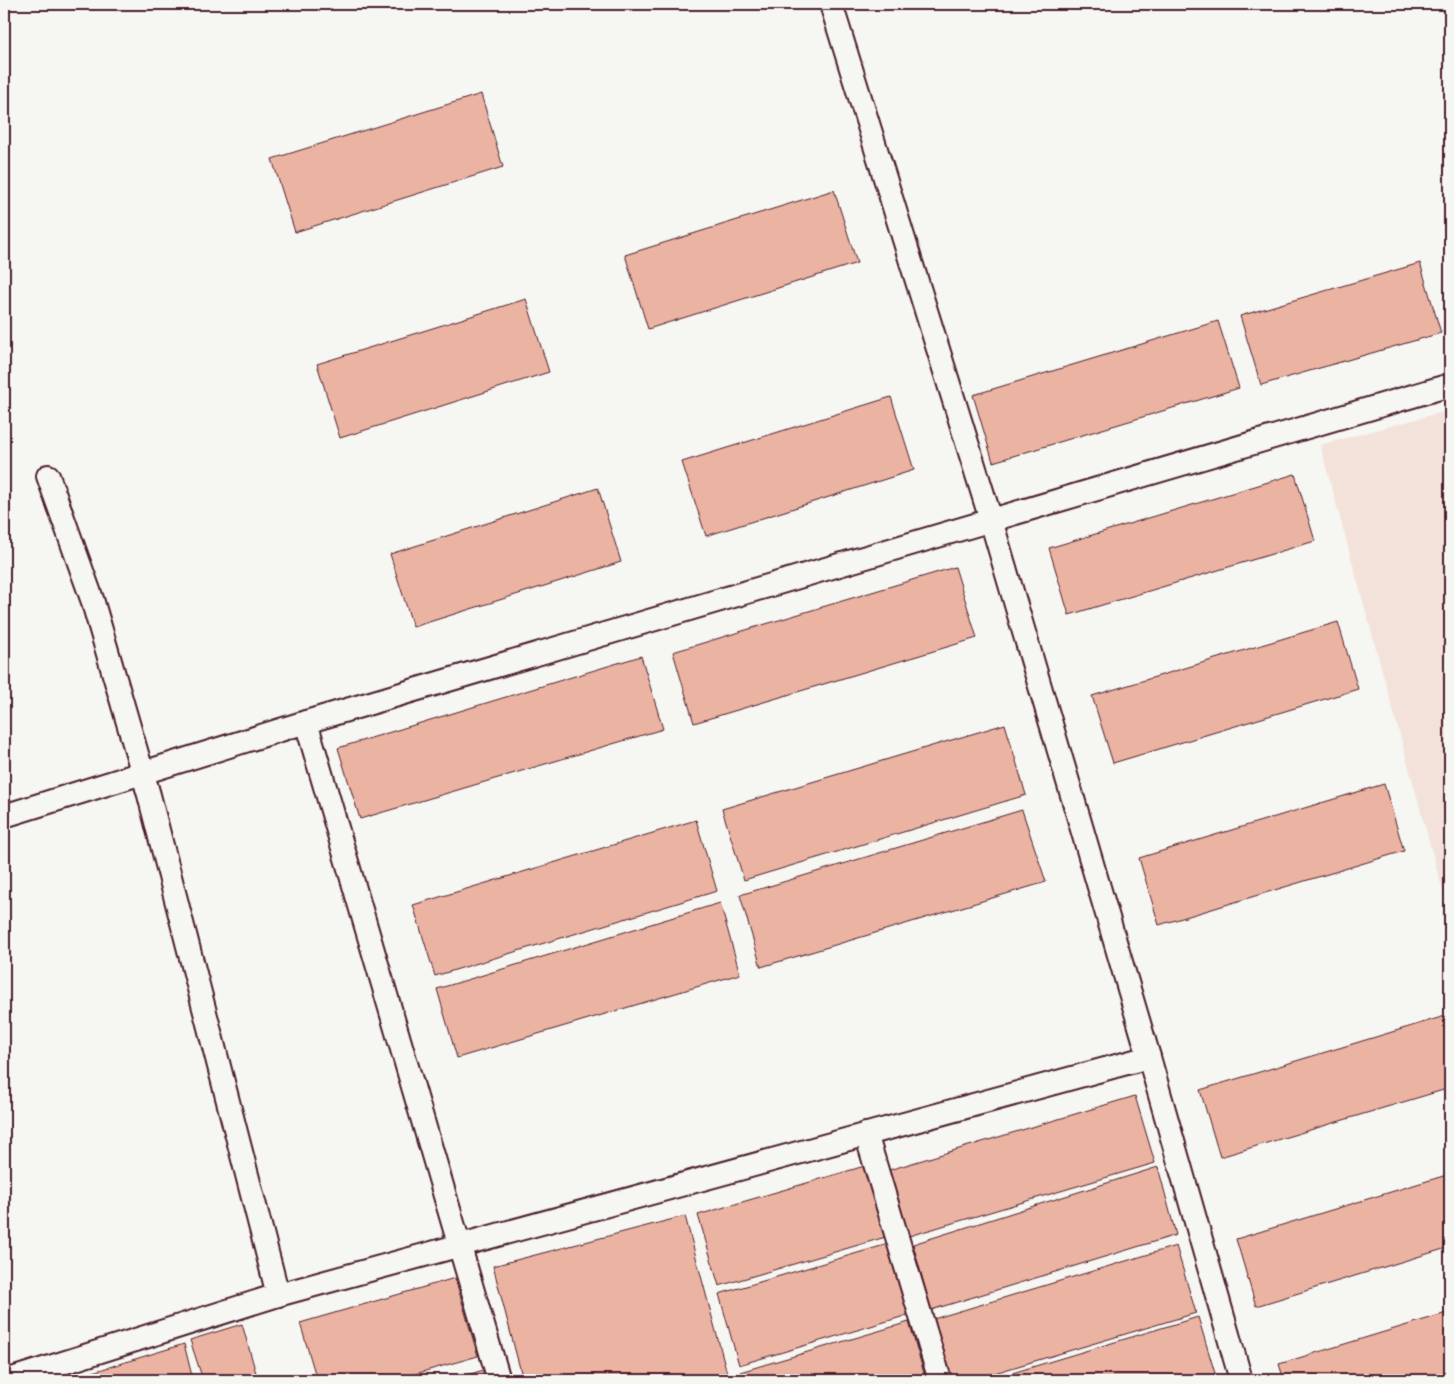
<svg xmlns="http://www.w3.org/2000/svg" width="1454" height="1384" font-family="'Shantell Sans',sans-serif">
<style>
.built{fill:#f3e2da}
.building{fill:#ebb3a2;stroke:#4a1f2b}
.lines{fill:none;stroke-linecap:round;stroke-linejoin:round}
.street-casing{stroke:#4a1f2b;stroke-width:26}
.street{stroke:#f6f6f2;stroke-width:22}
</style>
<rect width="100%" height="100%" fill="#f6f6f2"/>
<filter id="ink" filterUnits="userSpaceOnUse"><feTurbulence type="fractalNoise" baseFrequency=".02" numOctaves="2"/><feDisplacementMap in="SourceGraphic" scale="10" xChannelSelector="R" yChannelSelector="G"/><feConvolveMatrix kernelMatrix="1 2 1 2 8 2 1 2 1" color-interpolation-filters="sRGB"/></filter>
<g filter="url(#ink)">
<!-- built -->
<path class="built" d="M1450,410V917L1320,445Z"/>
<!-- building -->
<g class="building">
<path d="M481,94L503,167L295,232L272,159Z"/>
<path d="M834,190L857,263L648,329L625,255Z"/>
<path d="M1420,263L1441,333L1261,385L1240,316Z"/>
<path d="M526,299L549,372L340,438L317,364Z"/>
<path d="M1218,321L1239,388L993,462L973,395Z"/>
<path d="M891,397L914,470L706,536L682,462Z"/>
<path d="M1295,474L1315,541L1069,615L1049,548Z"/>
<path d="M598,488L621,562L413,627L390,554Z"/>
<path d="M955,567L977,638L694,723L673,652Z"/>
<path d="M1338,622L1358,689L1113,763L1092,696Z"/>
<path d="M641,656L663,729L360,819L338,748Z"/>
<path d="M1005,724L1026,795L744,880L722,809Z"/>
<path d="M1384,784L1404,851L1159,925L1139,858Z"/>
<path d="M1022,810L1046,882L761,967L740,895Z"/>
<path d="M696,820L717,891L435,976L413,905Z"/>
<path d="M720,903L740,974L457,1058L437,989Z"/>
<path d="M1445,1016L1450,1032V1088L1220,1157L1200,1090Z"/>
<path d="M1135,1096L1155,1163L909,1236L889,1170Z"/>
<path d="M868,1165L889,1236L719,1286L698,1215Z"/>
<path d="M1158,1167L1176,1235L931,1310L913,1244Z"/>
<path d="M1450,1174V1247L1256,1306L1236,1239Z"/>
<path d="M685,1216L727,1373L701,1380H523L493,1266Z"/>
<path d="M888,1244L908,1315L739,1365L719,1294Z"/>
<path d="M1176,1246L1196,1313L971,1380H949L930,1320Z"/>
<path d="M455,1278L478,1356L394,1380H317L300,1323Z"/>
<path d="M1450,1312V1380H1284L1279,1364Z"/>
<path d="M1198,1317L1217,1380H989Z"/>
<path d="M909,1322L926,1380H742L740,1372Z"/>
<path d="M242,1324L258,1380H203L190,1340Z"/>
<path d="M184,1344L193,1380H67Z"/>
<path d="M487,1369L490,1380H450Z"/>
</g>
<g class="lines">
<defs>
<g id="street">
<path d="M831,4L991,520L1149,1057"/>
<path d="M48,476L92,599L149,795L278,1295"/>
<path d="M306,722L1450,385"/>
<path d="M4,816L306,722L499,1380"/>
<path d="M866,1134L940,1380"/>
<path d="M9,1380L278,1295L1149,1057L1241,1380"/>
</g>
</defs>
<!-- street casing -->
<use href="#street" class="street-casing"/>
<!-- street -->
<use href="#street" class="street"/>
</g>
</g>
<!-- margin -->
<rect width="1454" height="1384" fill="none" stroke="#f6f6f2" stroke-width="20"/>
<rect x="10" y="10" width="1434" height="1364" fill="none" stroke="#4a1f2b" stroke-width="2" filter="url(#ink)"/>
</svg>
